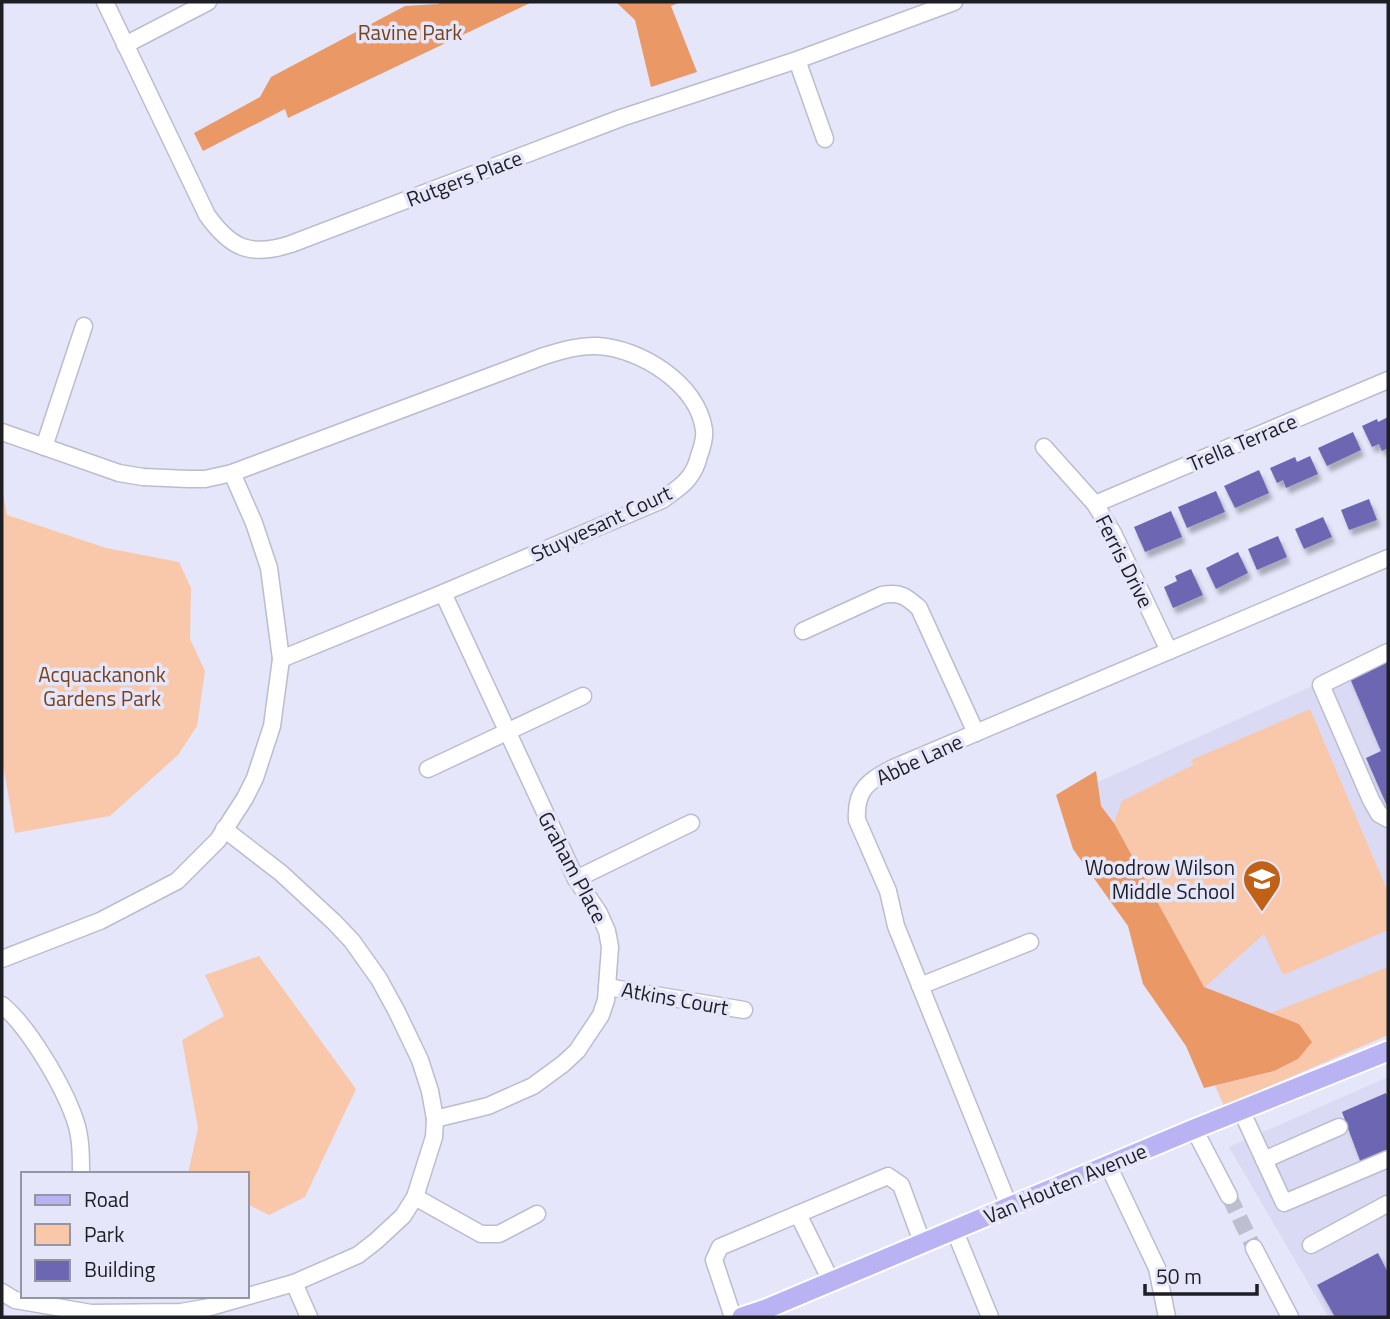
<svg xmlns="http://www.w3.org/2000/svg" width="1390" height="1319" font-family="'Titillium Web',sans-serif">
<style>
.built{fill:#dadaf5}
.green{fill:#f9c8ab}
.forest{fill:#e99866}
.building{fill:#6d66b3;filter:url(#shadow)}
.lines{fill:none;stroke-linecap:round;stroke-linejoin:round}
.minor-tunnel{stroke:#bdbecf;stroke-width:16;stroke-dasharray:16 8;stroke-linecap:butt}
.minor-casing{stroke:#bcbccf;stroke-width:19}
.major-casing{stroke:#fff;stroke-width:23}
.minor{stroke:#fff;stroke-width:16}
.major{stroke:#b9b3f3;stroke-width:19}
.labels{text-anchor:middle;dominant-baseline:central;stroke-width:7;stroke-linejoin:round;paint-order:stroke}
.park-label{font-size:21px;fill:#78421f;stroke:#e5e6f9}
.street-label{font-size:21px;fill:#1e1e25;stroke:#e5e6f9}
.poi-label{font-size:21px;fill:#1e1e25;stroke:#e5e6f9;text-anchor:end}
</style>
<defs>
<filter id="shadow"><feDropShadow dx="3.5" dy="6" stdDeviation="2" flood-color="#0004"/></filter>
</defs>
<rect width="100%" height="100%" fill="#e5e6f9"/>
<!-- built -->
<g class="built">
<path d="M1388,652V1034L1224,1106L1079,792L1098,782Z"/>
<path d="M1388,1077V1317H1328L1229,1147Z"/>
</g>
<!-- green -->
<g class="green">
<path d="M2,488L7,515L106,548L179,562L191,588L190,639L205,671L197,726L178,755L110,816L15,833L2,759Z"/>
<path d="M1310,709L1388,892V930L1283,975L1264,934L1204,988L1114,823L1122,801L1193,765L1191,760Z"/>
<path d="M259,956L356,1089L305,1197L269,1215L247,1204V1174H188L198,1128L182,1040L224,1016L205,975Z"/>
<path d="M1388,967V1035L1224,1106L1216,1087L1217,1085L1274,1071L1298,1059L1299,1024L1271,1013Z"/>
</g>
<!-- forest -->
<g class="forest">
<path d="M442,2H532L288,118L285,109L203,151L194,133L260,97L271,77L405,6L438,4Z"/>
<path d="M616,2H681L671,6L697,72L651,87L635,20Z"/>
<path d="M1096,771L1101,806L1114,823L1204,987L1299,1024L1312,1042L1298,1059L1274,1071L1204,1088L1186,1046L1143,984L1128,926L1073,849L1056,795Z"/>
</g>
<!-- building -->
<g class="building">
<path d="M1388,417V448L1382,451L1379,444L1372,447L1362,426L1377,419L1378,422Z"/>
<path d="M1353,432L1361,450L1327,466L1318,448Z"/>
<path d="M1310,456L1318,474L1286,488L1283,480L1277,483L1270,468L1295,457L1297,462Z"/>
<path d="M1259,470L1269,493L1235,508L1224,486Z"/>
<path d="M1216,491L1225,512L1187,528L1178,507Z"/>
<path d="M1369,499L1377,520L1349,530L1341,510Z"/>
<path d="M1171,511L1182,537L1145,552L1134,527Z"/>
<path d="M1323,517L1332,537L1304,549L1295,529Z"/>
<path d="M1278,536L1287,557L1257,570L1248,549Z"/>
<path d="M1238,552L1248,573L1216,589L1206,568Z"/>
<path d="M1191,569L1203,595L1173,608L1164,587L1177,581L1175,576Z"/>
<path d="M1388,658V808L1366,758L1381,751L1349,676Z"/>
<path d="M1386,1093L1388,1098V1156L1362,1166L1342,1112Z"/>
<path d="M1378,1253L1388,1273V1317H1335L1317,1285Z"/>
</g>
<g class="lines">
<!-- minor-tunnel -->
<path class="minor-tunnel" d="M1229,1196L1254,1248"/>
<defs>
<g id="minor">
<path d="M105,2L207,215C231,249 251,257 291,244L621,118L797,60L954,2"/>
<path d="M125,45L208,2"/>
<path d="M797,60L825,139"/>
<path d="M2,432L119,473L143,477L188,479H205L232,473L544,356C561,351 579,345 597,346C640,348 698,384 704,430C705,439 702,448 699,456C697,465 693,473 687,480C680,488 670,494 662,500L443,593L281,659"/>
<path d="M44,447L84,326"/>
<path d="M1044,447L1095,504L1113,533L1169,651"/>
<path d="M1095,504L1388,380"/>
<path d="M803,631L882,595C900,592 906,596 919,608L976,733"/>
<path d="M1388,652L1321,685L1371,800L1379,814L1388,819"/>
<path d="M428,769L583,696"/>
<path d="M576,879L691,823"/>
<path d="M2,959L100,921L177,881L218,840L245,798L255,778L272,726L281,659L269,568L254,523L232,473"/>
<path d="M920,986L1030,942"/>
<path d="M607,987L744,1010"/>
<path d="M2,1005C29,1027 64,1087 75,1120C81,1136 81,1156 81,1174"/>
<path d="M1241,1110L1284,1203L1388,1159"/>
<path d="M435,1119L488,1106L533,1086L563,1064L577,1051L601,1015L606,1000L610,947L607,931L599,913L576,879L443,593"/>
<path d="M1194,1129L1229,1196"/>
<path d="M1264,1160L1339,1127"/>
<path d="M1108,1165L1157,1268L1167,1317"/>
<path d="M415,1197L481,1234H499L537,1214"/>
<path d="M1009,1206L896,926L888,891L857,820C855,789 869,781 893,768L1388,558"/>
<path d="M798,1214L831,1281"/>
<path d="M954,1229L990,1317"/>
<path d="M1311,1245L1387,1204"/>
<path d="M1254,1248L1290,1317"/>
<path d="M294,1283L309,1317"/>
<path d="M2,1292L15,1300L91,1313L181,1312L210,1307L294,1283L358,1255L376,1241L403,1216L415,1197L434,1137L435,1119L430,1091L420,1060L397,1012L379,979L352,941L334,922L281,873L224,829"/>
<path d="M733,1317L714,1260L720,1247L888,1176L901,1185L922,1242"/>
</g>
<path id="major" d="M742,1317L766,1309L1194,1129L1388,1051"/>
</defs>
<!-- minor casing -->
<use href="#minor" class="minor-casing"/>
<!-- major casing -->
<use href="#major" class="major-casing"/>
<!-- minor -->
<use href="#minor" class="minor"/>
<!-- major -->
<use href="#major" class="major"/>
</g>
<!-- icons -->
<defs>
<symbol id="school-pin" viewBox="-11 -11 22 30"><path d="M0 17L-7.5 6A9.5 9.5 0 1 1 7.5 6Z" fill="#c06118" stroke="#e5e6f9"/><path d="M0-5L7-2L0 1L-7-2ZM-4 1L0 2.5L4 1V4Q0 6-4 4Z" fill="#fff"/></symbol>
</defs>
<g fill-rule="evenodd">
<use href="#school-pin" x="1240" y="857" width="44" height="60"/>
</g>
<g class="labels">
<!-- park labels -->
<g class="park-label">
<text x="410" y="32">Ravine Park</text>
<text x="102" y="674">Acquackanonk<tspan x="102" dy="24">Gardens Park</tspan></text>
</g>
<!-- street labels -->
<g class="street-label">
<text transform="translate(464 178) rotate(-21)">Rutgers Place</text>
<text transform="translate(1242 442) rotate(-23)">Trella Terrace</text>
<text transform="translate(601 523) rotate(-25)">Stuyvesant Court</text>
<text transform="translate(1125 561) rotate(63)">Ferris Drive</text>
<text transform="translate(919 759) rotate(-25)">Abbe Lane</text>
<text transform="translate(573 867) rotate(62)">Graham Place</text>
<text transform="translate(675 998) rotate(10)">Atkins Court</text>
<text transform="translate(1065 1183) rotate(-23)">Van Houten Avenue</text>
</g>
<!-- poi labels -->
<g class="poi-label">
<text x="1235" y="867">Woodrow Wilson<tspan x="1235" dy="24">Middle School</tspan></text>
</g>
</g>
<!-- border -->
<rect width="1390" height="1319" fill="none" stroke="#1e1e25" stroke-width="7"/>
<!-- legend -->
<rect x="21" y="1172" width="228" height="126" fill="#e5e6f9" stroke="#9596a4" stroke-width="2"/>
<rect x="35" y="1195" width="35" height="10" fill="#b9b3f3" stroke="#9596a4" stroke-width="2"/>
<text x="84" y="1207" font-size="21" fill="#1e1e25">Road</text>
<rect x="35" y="1224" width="35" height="21" fill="#f9c8ab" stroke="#9596a4" stroke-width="2"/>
<text x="84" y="1242" font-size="21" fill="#1e1e25">Park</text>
<rect x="35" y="1260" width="35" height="21" fill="#6d66b3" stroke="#9596a4" stroke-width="2"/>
<text x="84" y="1277" font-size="21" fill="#1e1e25">Building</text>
<!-- scale -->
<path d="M1145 1284v10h112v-10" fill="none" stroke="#1e1e25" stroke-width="3.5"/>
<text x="1156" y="1284" font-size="21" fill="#1e1e25" stroke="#e5e6f9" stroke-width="5" paint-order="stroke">50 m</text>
</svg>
